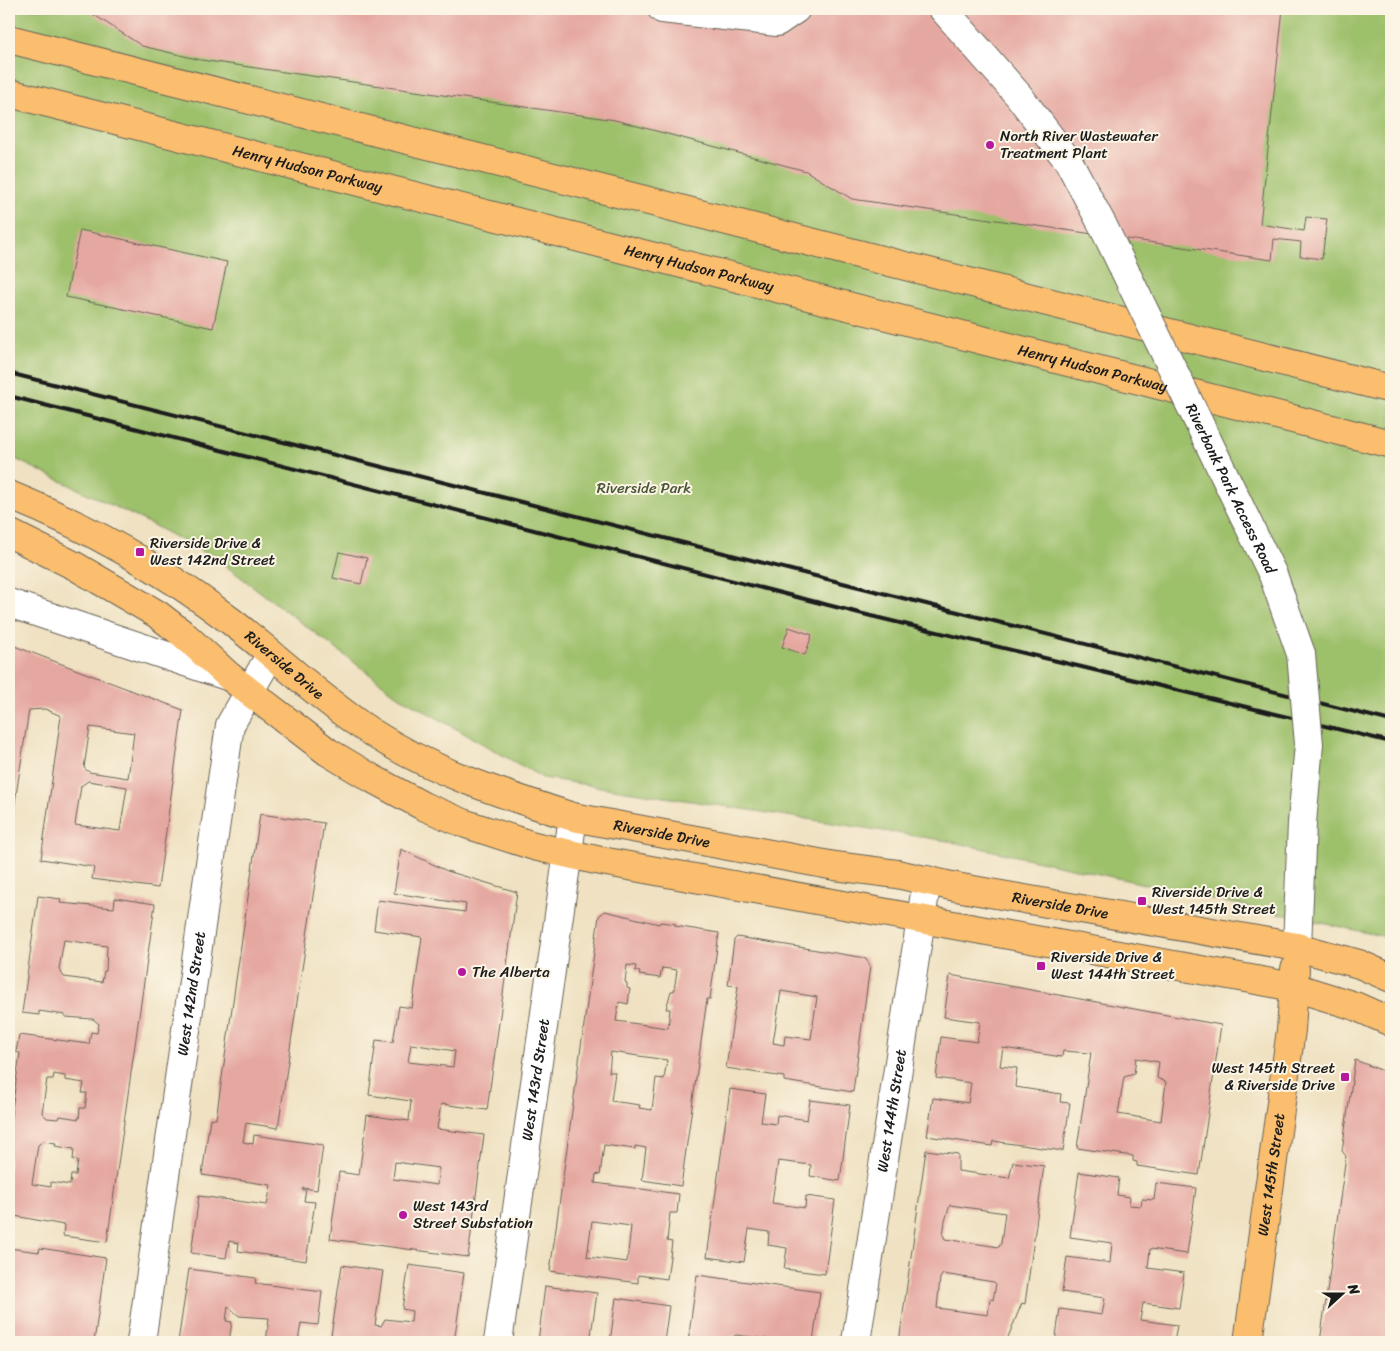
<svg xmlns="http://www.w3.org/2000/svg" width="1400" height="1351" font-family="Sriracha,sans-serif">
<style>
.green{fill:#9dc06a;stroke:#5c6e43}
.building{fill:#e5a8a1;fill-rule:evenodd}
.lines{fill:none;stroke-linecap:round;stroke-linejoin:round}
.minor-casing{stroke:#666156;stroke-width:30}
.major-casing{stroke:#666156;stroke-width:30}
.highway-casing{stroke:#666156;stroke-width:30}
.minor{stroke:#fff;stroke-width:28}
.major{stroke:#fabe6e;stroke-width:28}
.highway{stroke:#fabe6e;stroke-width:28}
.rail{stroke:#1c1c1c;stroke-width:4}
.minor-bridge-casing{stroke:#666156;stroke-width:30;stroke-linecap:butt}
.minor-bridge{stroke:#fff;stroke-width:28}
.poi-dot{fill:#b5179e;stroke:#fcf5e5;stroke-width:2}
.labels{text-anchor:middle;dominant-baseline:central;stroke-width:4;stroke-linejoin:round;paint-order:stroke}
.poi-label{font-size:15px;fill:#1c1c1c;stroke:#fcf5e5;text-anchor:start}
.street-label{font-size:15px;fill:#1c1c1c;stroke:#fcf5e5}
.park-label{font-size:15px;fill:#495537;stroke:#fcf5e5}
</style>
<rect width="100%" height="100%" fill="#fcf5e5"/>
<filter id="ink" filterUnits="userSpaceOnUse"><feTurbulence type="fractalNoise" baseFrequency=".02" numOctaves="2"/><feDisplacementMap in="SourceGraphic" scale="10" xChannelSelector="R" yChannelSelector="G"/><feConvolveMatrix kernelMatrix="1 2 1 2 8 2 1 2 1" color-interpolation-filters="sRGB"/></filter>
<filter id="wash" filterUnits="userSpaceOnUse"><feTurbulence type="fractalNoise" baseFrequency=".0096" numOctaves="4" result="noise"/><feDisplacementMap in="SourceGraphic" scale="20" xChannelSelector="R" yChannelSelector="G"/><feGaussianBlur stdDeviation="1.12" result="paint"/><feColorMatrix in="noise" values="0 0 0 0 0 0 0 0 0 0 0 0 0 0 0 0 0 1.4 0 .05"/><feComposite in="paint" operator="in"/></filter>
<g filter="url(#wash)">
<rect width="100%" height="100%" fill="#efe1c1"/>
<!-- green -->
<path class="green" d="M9,9H1391V938L948,841L543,778L400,697L218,560L151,524L9,456Z"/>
<g id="blocks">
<!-- building -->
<g class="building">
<path d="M85,9H1283L1260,224L1304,231L1306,217L1327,219L1322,259L1300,256L1301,242L1274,239L1272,260L852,199L806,171L615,120L201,60L142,46Z"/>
<path d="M80,230L227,262L213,328L66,297Z"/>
<path d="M339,552L367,558L361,584L333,578Z"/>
<path d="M789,627L812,635L805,655L782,647Z"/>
<path d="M9,644L183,710L158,888L92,879L94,867L41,859L61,716L45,709L29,710L9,841ZM90,727L134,733L128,778L89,772L84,768ZM88,781L127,787L120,831L75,825L81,786Z"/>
<path d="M260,814L324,823L278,1128L246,1123L243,1142L253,1144L254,1135L323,1145L317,1190L303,1188L302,1190H306L304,1201L315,1202L306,1261L238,1251L239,1243L229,1241L226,1258L191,1253L199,1196L267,1205L271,1185L202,1175L210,1118L216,1119Z"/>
<path d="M401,849L447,871L517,892L487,1110L441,1104L437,1129L484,1135L468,1257L330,1239L339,1172L359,1175L367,1115L409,1121L411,1101L369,1095L376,1040L393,1042L399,1006L412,1008L422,937L374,930L378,900L465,912L466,904L394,893ZM411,1044L455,1051L453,1067L408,1062ZM395,1162L439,1168L437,1185L393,1179Z"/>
<path d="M38,896L61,899L60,903L114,908L115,898L155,904L107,1242L63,1236L64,1225L9,1215V1130L20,1053L16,1052L19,1035L89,1044L91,1032L97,1033L99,1024L93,1019L65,1017V1015L39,1011V1015L22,1013ZM64,940L107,946L106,971H104L102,982L64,977L59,969ZM54,1074L65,1076V1080L84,1083L82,1093H87L85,1108H80L79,1119L60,1116L59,1119L47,1118L42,1113L47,1079H53ZM43,1141L56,1143L55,1146L74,1149L73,1160L78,1161L76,1175H71L70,1185L51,1182V1187L32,1184L38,1145Z"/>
<path d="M605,911L659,924L660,922L676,924L675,926L719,933L710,999H707L681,1186L642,1180L646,1148L635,1146V1149L604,1145L600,1175L596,1174L595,1183L679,1194L677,1213H670L667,1241L672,1242L667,1279L638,1275V1283L550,1271L599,916ZM627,965L636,966L635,971L640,972L639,975L660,978L662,968L677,970L674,991H671L666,1009H670L668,1028L616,1021L619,1002L628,1004L630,989L627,988V983L625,982ZM611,1052L667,1060L664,1079L656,1078L652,1110L639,1108L640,1105L611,1101L615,1072H609ZM592,1221L631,1226L627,1262L587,1257Z"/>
<path d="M737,937L866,958L870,966L853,1092L784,1081V1077L726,1068L738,986L728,985L734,940ZM781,991L817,997L811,1039L785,1036L784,1045L773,1043Z"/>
<path d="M950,975L1221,1025L1199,1175L1137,1166V1162L1133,1161V1156L1077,1148L1091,1053L1063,1051L1062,1057L1003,1048L1000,1066L1017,1068L1015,1087L1061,1094L1060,1102L1070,1103L1063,1151L993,1141L992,1146L927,1136L933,1098L968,1103L971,1083L936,1078L941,1037L977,1042L980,1022L944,1017ZM1136,1058L1159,1062L1157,1078L1166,1082L1161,1121L1118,1114L1124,1077L1134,1074Z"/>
<path d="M1355,1060L1391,1074V1128L1389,1146H1391V1342H1320L1346,1156L1342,1151Z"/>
<path d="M730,1089L765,1094L761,1122L776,1124L777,1115L807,1120L810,1100L850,1105L840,1181L810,1176L811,1165L778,1161L772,1203L805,1208L806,1196L835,1200L825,1274L784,1269L787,1248L768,1245L769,1232L749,1229L744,1262L707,1257Z"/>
<path d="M926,1150L958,1154V1171L1009,1178L1013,1162L1044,1166L1025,1304L1022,1303L1006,1342H899ZM950,1205L1005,1213L1001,1243L999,1247L945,1239L943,1235L945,1221ZM943,1274L994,1282L996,1284L993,1300L990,1299L988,1315L937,1308L940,1278Z"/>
<path d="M1079,1172L1119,1178L1117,1195L1130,1197L1129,1205L1141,1206L1142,1199L1154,1200L1156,1183L1196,1188L1187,1254L1150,1249L1148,1268L1184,1273L1179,1308L1143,1303L1140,1320L1177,1325L1174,1342H1055L1060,1309L1102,1315L1105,1298L1062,1292L1067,1257L1110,1263L1112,1243L1070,1237Z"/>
<path d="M9,1248L39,1252L40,1248L106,1258L94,1342H9Z"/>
<path d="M342,1265L383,1271L375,1325L381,1326L385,1319L411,1322L412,1311L402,1309L409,1265L464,1273L454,1342H330Z"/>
<path d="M189,1269L256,1278L255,1283L322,1292L318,1325L301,1323L298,1342H266L269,1318L239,1316L228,1306L226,1321L232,1322L229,1342H178Z"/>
<path d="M697,1275L820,1292L813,1342H789L736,1335L731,1338L730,1342H688Z"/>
<path d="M545,1286L597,1293L590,1342H538Z"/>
<path d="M616,1298L669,1306L664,1342H610Z"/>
</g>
</g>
</g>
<g filter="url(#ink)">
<use href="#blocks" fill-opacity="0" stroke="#666156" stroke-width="1"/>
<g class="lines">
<defs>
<g id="minor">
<path d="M662,9L777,22L796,9"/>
<path d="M943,9L1019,96L1069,162L1103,226"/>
<path d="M9,603L230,677"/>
<path d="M1297,947L1302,823"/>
<path id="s1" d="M141,1342L230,725L271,654"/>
<path id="s2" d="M498,1342L573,817"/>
<path id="s3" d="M856,1342L927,880"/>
</g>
<g id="major">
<path id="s4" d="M9,495C88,527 164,570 232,622C275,655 314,693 359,724C424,769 498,793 573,817L835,866L897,874L956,887L1297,947L1359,964L1391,978"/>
<path d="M9,533L75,566L157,614L183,634L230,677L328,752L373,779L423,806L466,824L534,846L596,860L1294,987L1355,1006L1391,1022"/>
<path id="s5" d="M1248,1342L1291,1030L1295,969"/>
</g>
<g id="highway">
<path d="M9,39L1391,389"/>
<path id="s6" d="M9,93L1391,444"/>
</g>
</defs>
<!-- minor casing -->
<use href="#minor" class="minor-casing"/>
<!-- major casing -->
<use href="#major" class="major-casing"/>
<!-- highway casing -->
<use href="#highway" class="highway-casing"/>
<!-- minor -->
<use href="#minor" class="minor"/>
<!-- major -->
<use href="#major" class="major"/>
<!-- highway -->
<use href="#highway" class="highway"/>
<!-- rail -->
<g class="rail">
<path d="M9,373L1391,721"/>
<path d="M9,396L867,615L1391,742"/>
</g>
<defs>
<g id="minor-bridge">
<path id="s7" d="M1103,226L1273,575L1301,654L1309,744L1302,823"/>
</g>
</defs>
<!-- minor-bridge casing -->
<use href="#minor-bridge" class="minor-bridge-casing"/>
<!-- minor-bridge -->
<use href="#minor-bridge" class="minor-bridge"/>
</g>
</g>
<!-- markers -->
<g class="poi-dot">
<circle cx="990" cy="145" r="5"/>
<rect x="135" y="547" width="10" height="10" rx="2.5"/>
<rect x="1137" y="896" width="10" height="10" rx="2.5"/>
<rect x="1036" y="961" width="10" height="10" rx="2.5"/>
<circle cx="462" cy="972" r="5"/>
<rect x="1340" y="1072" width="10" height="10" rx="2.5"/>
<circle cx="403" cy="1215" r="5"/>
</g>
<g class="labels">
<!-- poi labels -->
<g class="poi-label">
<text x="1000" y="136">North River Wastewater<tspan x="1000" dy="17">Treatment Plant</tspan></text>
<text x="150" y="543">Riverside Drive &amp;<tspan x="150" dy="17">West 142nd Street</tspan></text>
<text x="1152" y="892">Riverside Drive &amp;<tspan x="1152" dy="17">West 145th Street</tspan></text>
<text x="1051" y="957">Riverside Drive &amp;<tspan x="1051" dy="17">West 144th Street</tspan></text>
<text x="472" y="972">The Alberta</text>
<text x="1335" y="1068" text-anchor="end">West 145th Street<tspan x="1335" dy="17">&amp; Riverside Drive</tspan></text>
<text x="413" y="1206">West 143rd<tspan x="413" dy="17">Street Substation</tspan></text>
</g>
<!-- street labels -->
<g class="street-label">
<text stroke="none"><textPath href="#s6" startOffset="308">Henry Hudson Parkway</textPath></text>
<text stroke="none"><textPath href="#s6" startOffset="712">Henry Hudson Parkway</textPath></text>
<text stroke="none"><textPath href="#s6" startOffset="1118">Henry Hudson Parkway</textPath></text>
<text stroke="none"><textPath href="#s7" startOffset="292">Riverbank Park Access Road</textPath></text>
<text stroke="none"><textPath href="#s4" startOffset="325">Riverside Drive</textPath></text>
<text stroke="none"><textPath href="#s4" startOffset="745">Riverside Drive</textPath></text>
<text stroke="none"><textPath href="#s4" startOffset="1150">Riverside Drive</textPath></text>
<text stroke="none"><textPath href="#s1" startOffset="352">West 142nd Street</textPath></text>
<text stroke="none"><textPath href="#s2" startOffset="265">West 143rd Street</textPath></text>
<text stroke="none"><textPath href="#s3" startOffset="234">West 144th Street</textPath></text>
<text stroke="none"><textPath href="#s5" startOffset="169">West 145th Street</textPath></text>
</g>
<!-- park labels -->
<g class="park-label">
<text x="644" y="488">Riverside Park</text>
</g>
</g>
<!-- margin -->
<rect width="1400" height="1351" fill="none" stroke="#fcf5e5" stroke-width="30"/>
<!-- north arrow -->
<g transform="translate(1342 1294) rotate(69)" stroke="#fcf5e5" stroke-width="4" paint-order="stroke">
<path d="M0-4L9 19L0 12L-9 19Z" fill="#1c1c1c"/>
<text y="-8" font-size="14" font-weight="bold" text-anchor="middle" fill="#1c1c1c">N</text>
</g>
</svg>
